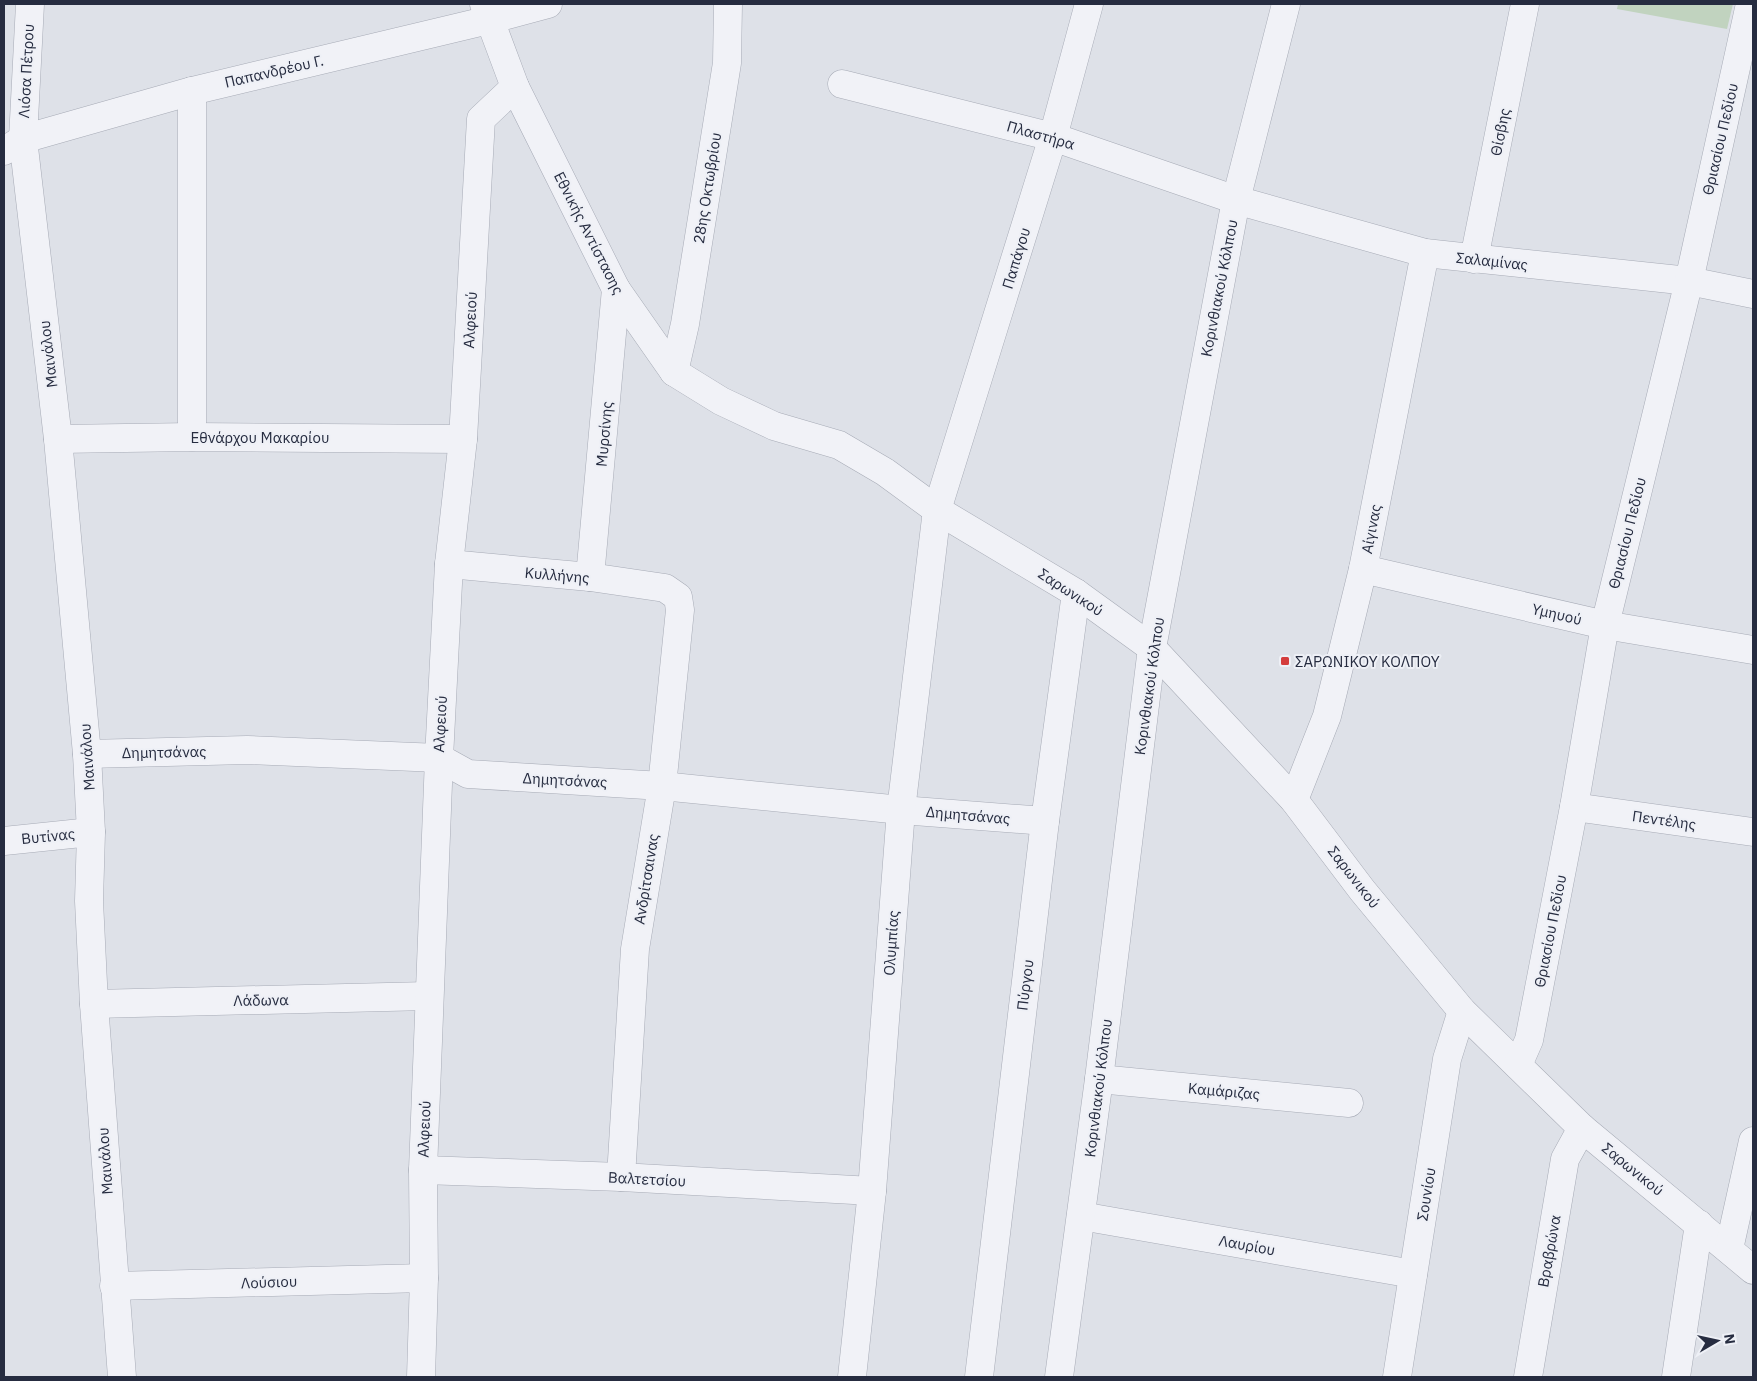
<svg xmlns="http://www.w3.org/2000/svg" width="1757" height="1381" font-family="'IBM Plex Sans',sans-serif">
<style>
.green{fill:#c1d3bf}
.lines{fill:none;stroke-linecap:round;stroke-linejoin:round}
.minor-casing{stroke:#a7abb6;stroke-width:29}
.minor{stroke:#f1f2f7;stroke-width:28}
.poi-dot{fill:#d43c3c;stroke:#eef0f6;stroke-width:2}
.labels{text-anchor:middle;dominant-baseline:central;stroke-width:4;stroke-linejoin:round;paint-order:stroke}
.street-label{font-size:15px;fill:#262c40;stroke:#eef0f6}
.poi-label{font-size:15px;fill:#262c40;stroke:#eef0f6;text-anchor:start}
</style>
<rect width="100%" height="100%" fill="#dee1e8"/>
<!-- green -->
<path class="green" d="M1618,4H1733L1727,29L1617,9Z"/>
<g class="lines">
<defs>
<g id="minor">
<path d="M30,4L23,139L58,439L87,754L91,832L89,901L94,1004L122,1377"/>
<path d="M484,4L515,87L616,289L674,372L721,401L774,426L839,445L885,472L937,510L1076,593L1152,648L1294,800L1362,890L1462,1011L1582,1128L1753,1270"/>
<path d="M842,84L1053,137L1236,200L1425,253L1689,281L1753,294"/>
<path d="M192,91V437"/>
<path d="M4,151L23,139L192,91L489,20L548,4"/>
<path d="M1474,259L1525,4"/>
<path d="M674,372L685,324L727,63L728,4"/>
<path d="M58,439L192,437L463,439"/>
<path d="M449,564L590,577L665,588L678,597L680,610L662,786L635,949L621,1177"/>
<path d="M1363,569L1605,625L1753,650"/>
<path d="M590,577L616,289"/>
<path d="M87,754L247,750L439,758L468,774L662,786L901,810L1045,821"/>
<path d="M1294,800L1327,716L1363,569L1425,253"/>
<path d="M1574,807L1753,832"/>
<path d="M4,841L91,832"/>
<path d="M94,1004L428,996"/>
<path d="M1518,1065L1529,1040L1574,807L1605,625L1689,281L1750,4"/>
<path d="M1099,1079L1349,1103"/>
<path d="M423,1170L621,1177L872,1191"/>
<path d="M1081,1216L1413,1274"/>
<path d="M1729,1249L1753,1141"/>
<path d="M114,1286L424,1278"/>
<path d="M421,1377L424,1278L423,1170L439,758L449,564L463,439L481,119L515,87"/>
<path d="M852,1377L872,1191L901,810L937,510L1053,137L1089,4"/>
<path d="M979,1377L1045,821L1076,593"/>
<path d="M1059,1377L1099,1079L1152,648L1236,200L1286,4"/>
<path d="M1397,1377L1447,1059L1462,1011"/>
<path d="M1528,1377L1565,1159L1582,1128"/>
<path d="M1676,1377L1699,1224"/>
</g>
</defs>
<!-- minor casing -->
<use href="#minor" class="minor-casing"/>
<!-- minor -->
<use href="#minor" class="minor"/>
</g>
<!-- markers -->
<rect class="poi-dot" x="1280" y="656" width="10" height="10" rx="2.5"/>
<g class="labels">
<!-- street labels -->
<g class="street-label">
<text transform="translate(26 71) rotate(-87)">Λιόσα Πέτρου</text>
<text transform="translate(274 71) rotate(-13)">Παπανδρέου Γ.</text>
<text transform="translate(1500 132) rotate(-79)">Θίσβης</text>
<text transform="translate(1041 135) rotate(16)">Πλαστήρα</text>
<text transform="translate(1720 139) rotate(-77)">Θριασίου Πεδίου</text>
<text transform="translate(707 188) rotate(-81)">28ης Οκτωβρίου</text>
<text transform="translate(589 233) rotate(63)">Εθνικής Αντίστασης</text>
<text transform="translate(1016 258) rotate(-73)">Παπάγου</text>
<text transform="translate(1492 261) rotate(6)">Σαλαμίνας</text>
<text transform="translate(1219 288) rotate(-79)">Κορινθιακού Κόλπου</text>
<text transform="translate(470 320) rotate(-87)">Αλφειού</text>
<text transform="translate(48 354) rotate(-97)">Μαινάλου</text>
<text transform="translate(604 434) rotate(-85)">Μυρσίνης</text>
<text x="260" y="437">Εθνάρχου Μακαρίου</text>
<text transform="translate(1371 529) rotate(-79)">Αίγινας</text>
<text transform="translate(1627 533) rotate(-76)">Θριασίου Πεδίου</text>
<text transform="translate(557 575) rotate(5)">Κυλλήνης</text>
<text transform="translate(1071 592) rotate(33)">Σαρωνικού</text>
<text transform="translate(1557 614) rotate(13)">Υμηυού</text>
<text transform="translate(1149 686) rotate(-82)">Κορινθιακού Κόλπου</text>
<text transform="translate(440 724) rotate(-87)">Αλφειού</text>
<text transform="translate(164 752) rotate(-1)">Δημητσάνας</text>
<text transform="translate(87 757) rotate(-94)">Μαινάλου</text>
<text transform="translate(565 780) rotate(3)">Δημητσάνας</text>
<text transform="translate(968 815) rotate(5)">Δημητσάνας</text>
<text transform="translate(1664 820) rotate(8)">Πεντέλης</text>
<text transform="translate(48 836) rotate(-6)">Βυτίνας</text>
<text transform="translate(1354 877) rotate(52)">Σαρωνικού</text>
<text transform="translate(646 879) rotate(-81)">Ανδρίτσαινας</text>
<text transform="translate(1550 931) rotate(-79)">Θριασίου Πεδίου</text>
<text transform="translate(891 943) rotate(-86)">Ολυμπίας</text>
<text transform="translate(1025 985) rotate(-83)">Πύργου</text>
<text transform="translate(261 1000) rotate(-1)">Λάδωνα</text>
<text transform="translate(1098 1088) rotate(-83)">Κορινθιακού Κόλπου</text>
<text transform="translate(1224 1091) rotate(5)">Καμάριζας</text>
<text transform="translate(424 1129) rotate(-88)">Αλφειού</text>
<text transform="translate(105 1161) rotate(-94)">Μαινάλου</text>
<text transform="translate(1633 1169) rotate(39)">Σαρωνικού</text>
<text transform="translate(647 1179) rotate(3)">Βαλτετσίου</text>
<text transform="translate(1426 1194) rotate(-81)">Σουνίου</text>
<text transform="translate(1247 1245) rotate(10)">Λαυρίου</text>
<text transform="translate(1549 1251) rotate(-80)">Βραβρώνα</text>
<text transform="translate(269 1282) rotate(-2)">Λούσιου</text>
</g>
<!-- poi labels -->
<g class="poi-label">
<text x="1295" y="661">ΣΑΡΩΝΙΚΟΥ ΚΟΛΠΟΥ</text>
</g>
</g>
<!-- border -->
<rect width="1757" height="1381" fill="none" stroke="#262c40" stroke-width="10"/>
<!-- north arrow -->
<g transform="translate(1717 1341) rotate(81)" stroke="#eef0f6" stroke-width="4" paint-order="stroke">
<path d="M0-4L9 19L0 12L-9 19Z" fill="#262c40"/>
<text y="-8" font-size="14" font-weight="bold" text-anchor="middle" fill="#262c40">N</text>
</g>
</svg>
